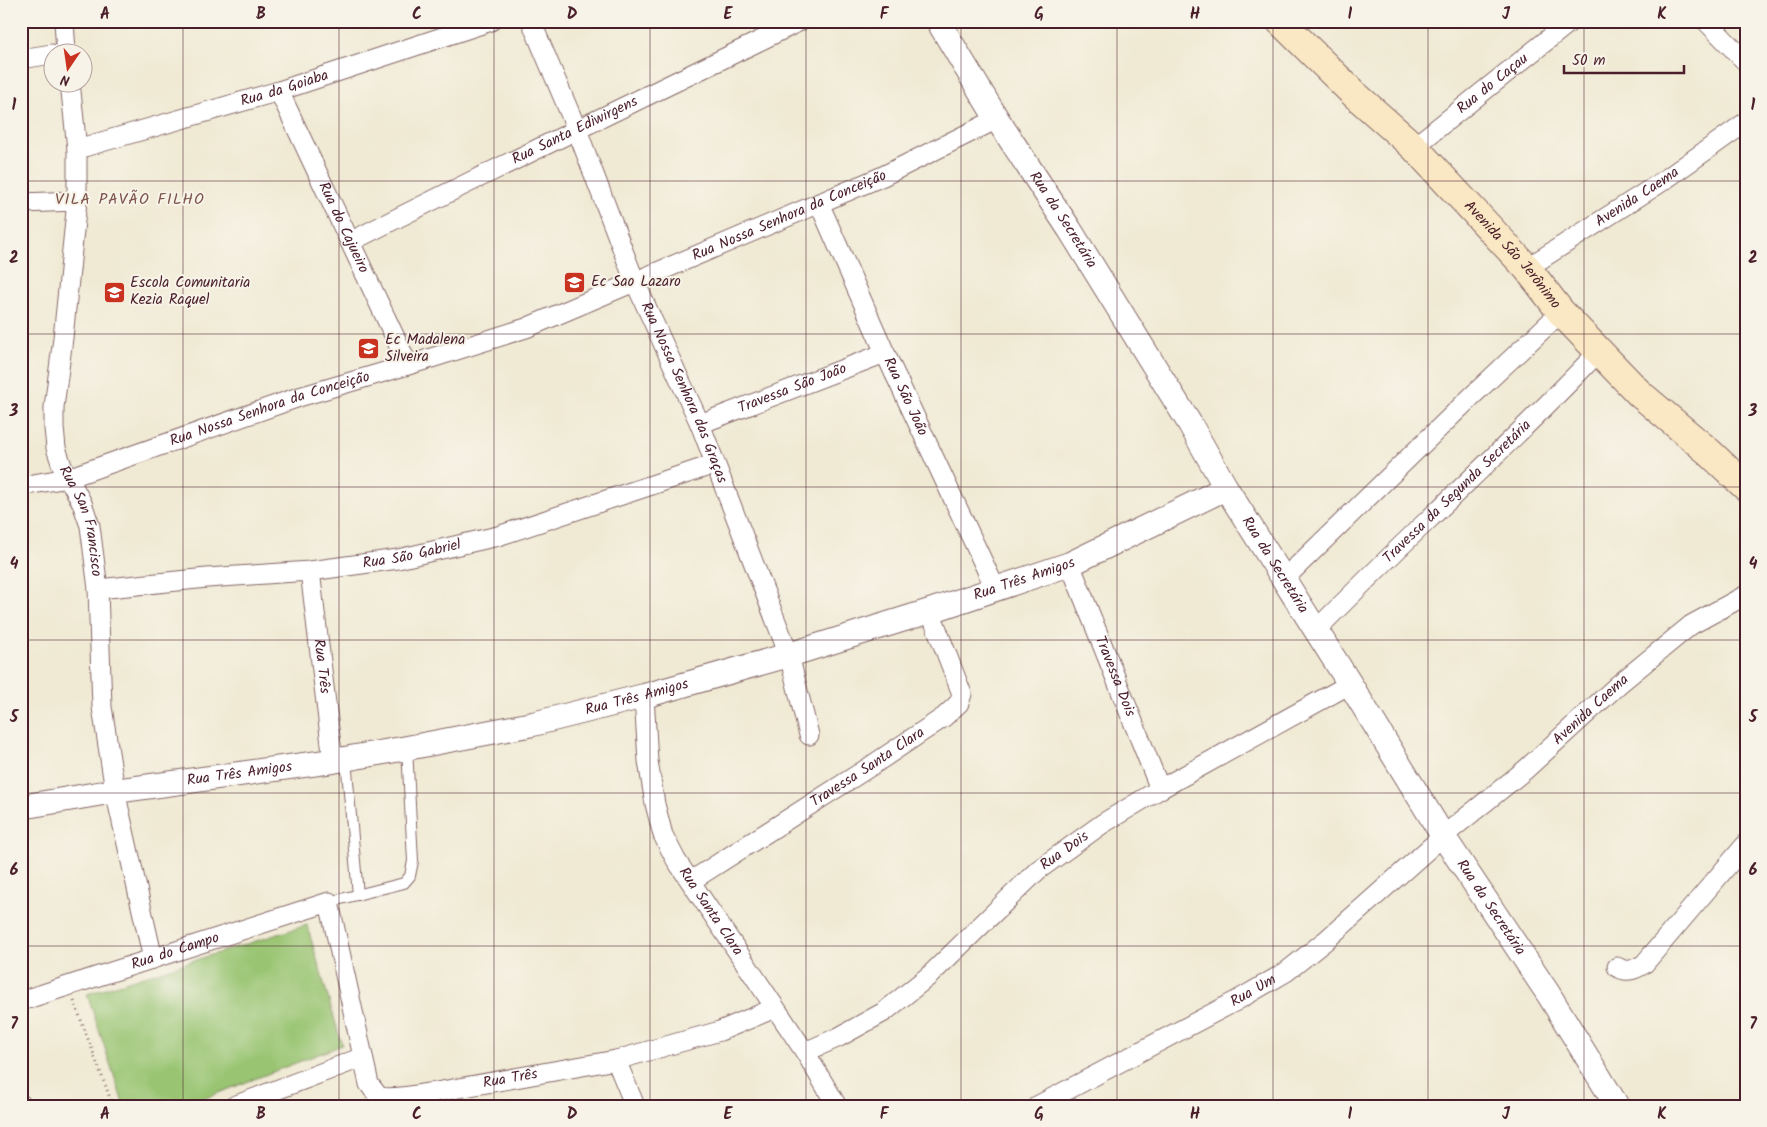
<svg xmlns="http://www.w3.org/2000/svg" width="1767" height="1127" font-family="Kalam,sans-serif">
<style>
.green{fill:#99c572;stroke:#72724e}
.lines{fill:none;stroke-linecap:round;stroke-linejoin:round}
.service-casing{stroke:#846666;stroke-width:12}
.minor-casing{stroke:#846666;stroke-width:21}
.tertiary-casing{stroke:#846666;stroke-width:26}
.secondary-casing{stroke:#846666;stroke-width:30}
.path{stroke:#846666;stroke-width:3;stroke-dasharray:1 4;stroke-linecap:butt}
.service{stroke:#fff;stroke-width:10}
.minor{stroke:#fff;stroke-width:19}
.tertiary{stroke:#fff;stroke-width:24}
.secondary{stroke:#fae7c3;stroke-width:28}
.grid{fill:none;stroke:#4a1f2b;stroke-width:1;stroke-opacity:0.55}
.labels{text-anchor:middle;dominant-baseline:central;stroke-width:4;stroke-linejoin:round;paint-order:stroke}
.street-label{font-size:15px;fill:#4a1f2b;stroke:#f7f3e8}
.poi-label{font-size:15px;fill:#4a1f2b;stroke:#f7f3e8;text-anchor:start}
.neighbourhood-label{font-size:16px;letter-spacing:1px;fill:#7e554d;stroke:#f7f3e8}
.neatline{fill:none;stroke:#4a1f2b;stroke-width:2}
.grid-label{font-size:16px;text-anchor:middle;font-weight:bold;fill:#4a1f2b}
</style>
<rect width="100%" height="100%" fill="#f7f3e8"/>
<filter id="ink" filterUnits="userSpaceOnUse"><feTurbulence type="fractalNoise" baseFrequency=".02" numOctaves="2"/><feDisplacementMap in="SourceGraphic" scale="10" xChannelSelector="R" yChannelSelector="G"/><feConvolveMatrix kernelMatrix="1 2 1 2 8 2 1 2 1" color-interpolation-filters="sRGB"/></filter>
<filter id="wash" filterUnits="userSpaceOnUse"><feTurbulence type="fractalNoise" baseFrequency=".0096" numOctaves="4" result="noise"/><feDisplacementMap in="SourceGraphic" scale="20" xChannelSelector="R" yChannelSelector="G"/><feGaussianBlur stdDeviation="1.12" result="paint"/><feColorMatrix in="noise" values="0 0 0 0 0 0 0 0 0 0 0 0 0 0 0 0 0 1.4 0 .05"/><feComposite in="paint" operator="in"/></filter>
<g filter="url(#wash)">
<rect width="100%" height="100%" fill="#f0ead4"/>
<!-- green -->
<path class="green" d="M307,925L342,1045L185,1106H124L87,994Z"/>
</g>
<g filter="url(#ink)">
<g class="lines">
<defs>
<g id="service">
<path d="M346,759L358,895"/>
<path d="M329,902L404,883L410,876L413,861L407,748"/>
</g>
<g id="minor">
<path d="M64,21L66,52"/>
<path id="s1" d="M531,21L577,130L635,282L700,424L789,655L809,735"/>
<path d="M1706,21L1746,62"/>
<path d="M21,59L52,54"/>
<path id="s2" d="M70,82L77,149V201L63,338L54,407V428L56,448L62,466L82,503L90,526L98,589L102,707L115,791L153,959"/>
<path id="s3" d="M279,91L408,365"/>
<path id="s4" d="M1414,147L1571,21"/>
<path id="s5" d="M77,149L279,91L491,21"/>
<path d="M21,203L77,201"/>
<path id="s6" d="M819,203L885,353L996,590"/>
<path id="s7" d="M350,242C499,166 650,95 800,21"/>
<path id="s8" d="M1527,268L1663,181L1746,122"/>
<path id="s9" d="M700,424L885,353"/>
<path id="s10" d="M21,486L68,478L299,397L422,361L526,328L883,176L997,119"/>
<path id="s11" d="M1070,564L1160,789"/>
<path id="s12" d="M310,571L333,761"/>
<path d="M1284,579L1472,396L1561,312"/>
<path id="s13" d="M98,589L207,578L310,571L398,559L498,536L715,464"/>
<path id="s14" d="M1315,631C1352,594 1389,557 1427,521C1485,465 1543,411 1598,352"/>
<path id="s15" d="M644,696L648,761L655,804L663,835L676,860L805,1052L837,1106"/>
<path id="s16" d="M691,881L871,766L944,717L959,703L962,694L930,611"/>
<path d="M1617,967C1627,973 1634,970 1644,964L1746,844"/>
<path id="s17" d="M21,1001L329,902L369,1084L379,1097C398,1100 417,1094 436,1092L616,1060L720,1031L775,1008"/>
<path id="s18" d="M805,1052L839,1037L884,1012L930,975L1038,870L1102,824L1160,789L1350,684"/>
<path d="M616,1060L635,1106"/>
<path d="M21,1104L22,1106"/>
<path d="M234,1106L363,1057"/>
<path id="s19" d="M1037,1106L1236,1001L1286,972L1325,941L1443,836L1525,770L1619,684L1691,625L1746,595"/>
</g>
<g id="tertiary">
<path id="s20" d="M938,21L997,119L1070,230L1190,424L1226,488L1350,684L1443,836L1549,995L1617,1106"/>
<path id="s21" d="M21,807L115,791L333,761L407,748L533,724L644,696L789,655L930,611L1070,564L1226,488"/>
</g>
<g id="secondary">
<path id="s22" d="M1280,21L1353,93L1414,147L1527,268L1561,312L1640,394L1709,452L1746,487"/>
</g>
</defs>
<!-- service casing -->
<use href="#service" class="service-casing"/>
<!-- minor casing -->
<use href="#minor" class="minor-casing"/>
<!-- tertiary casing -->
<use href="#tertiary" class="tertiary-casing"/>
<!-- secondary casing -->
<use href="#secondary" class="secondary-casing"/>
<!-- path -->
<path class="path" d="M74,1001L113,1106"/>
<!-- service -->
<use href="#service" class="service"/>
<!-- minor -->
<use href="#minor" class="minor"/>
<!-- tertiary -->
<use href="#tertiary" class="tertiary"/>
<!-- secondary -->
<use href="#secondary" class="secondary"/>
</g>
</g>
<!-- grid -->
<path class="grid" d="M183,21V1106M339,21V1106M494,21V1106M650,21V1106M806,21V1106M961,21V1106M1117,21V1106M1273,21V1106M1428,21V1106M1584,21V1106M21,181H1746M21,334H1746M21,487H1746M21,640H1746M21,793H1746M21,946H1746"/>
<!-- icons -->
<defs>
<symbol id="school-square" viewBox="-11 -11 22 22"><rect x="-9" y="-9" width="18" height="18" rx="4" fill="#c8321e" stroke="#f7f3e8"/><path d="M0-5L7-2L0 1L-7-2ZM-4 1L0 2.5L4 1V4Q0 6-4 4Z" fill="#fff"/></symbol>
</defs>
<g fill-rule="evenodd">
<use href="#school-square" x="562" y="270" width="25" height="25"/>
<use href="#school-square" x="102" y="280" width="25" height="25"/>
<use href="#school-square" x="356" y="336" width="25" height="25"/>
</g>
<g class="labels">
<!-- street labels -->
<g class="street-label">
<text stroke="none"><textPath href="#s4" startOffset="101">Rua do Caçau</textPath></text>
<text stroke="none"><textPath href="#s5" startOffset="216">Rua da Goiaba</textPath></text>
<text stroke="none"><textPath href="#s7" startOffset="251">Rua Santa Ediwirgens</textPath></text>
<text stroke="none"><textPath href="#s8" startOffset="131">Avenida Caema</textPath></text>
<text stroke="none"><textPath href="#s10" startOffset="816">Rua Nossa Senhora da Conceição</textPath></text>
<text stroke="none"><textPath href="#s20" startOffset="235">Rua da Secretária</textPath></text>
<text stroke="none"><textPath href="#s3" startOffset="151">Rua do Cajueiro</textPath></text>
<text stroke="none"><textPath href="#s22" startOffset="330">Avenida São Jerônimo</textPath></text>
<text stroke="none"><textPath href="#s9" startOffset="99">Travessa São João</textPath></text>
<text stroke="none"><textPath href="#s1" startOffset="402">Rua Nossa Senhora das Graças</textPath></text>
<text stroke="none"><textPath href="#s6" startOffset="212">Rua São João</textPath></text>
<text stroke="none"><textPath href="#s10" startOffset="261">Rua Nossa Senhora da Conceição</textPath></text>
<text stroke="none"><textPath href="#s14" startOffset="199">Travessa da Segunda Secretária</textPath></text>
<text stroke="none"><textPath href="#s2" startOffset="446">Rua San Francisco</textPath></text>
<text stroke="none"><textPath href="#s13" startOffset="316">Rua São Gabriel</textPath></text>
<text stroke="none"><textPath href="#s20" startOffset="640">Rua da Secretária</textPath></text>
<text stroke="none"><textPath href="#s21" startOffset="1031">Rua Três Amigos</textPath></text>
<text stroke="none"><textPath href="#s12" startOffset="96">Rua Três</textPath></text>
<text stroke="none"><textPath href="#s11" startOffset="121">Travessa Dois</textPath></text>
<text stroke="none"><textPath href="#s21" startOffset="626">Rua Três Amigos</textPath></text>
<text stroke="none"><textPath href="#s19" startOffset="685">Avenida Caema</textPath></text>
<text stroke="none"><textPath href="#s16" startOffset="210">Travessa Santa Clara</textPath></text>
<text stroke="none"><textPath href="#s21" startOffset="221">Rua Três Amigos</textPath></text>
<text stroke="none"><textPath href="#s18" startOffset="331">Rua Dois</textPath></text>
<text stroke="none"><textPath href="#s20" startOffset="1045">Rua da Secretária</textPath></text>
<text stroke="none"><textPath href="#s15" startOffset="231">Rua Santa Clara</textPath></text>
<text stroke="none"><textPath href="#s17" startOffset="162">Rua do Campo</textPath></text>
<text stroke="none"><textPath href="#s19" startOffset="245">Rua Um</textPath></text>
<text stroke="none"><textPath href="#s17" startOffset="659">Rua Três</textPath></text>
</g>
<!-- poi labels -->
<g class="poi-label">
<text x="591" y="282">Ec Sao Lazaro</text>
<text x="130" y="283">Escola Comunitaria<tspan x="130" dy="17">Kezia Raquel</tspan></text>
<text x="385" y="340">Ec Madalena<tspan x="385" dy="17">Silveira</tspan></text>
</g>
<!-- neighbourhood labels -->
<g class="neighbourhood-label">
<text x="130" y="199">VILA PAVÃO FILHO</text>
</g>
</g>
<!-- margin -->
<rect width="1767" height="1127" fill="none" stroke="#f7f3e8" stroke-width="55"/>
<!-- north arrow -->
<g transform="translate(68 68) rotate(193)"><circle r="24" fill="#f7f3e8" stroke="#b29e9c"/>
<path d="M0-4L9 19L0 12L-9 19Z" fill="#c8321e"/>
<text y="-8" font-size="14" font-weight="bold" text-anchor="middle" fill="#4a1f2b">N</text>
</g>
<!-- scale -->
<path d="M1564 65v8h120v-8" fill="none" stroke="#4a1f2b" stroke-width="2.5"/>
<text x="1572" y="65" font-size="15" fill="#4a1f2b" stroke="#f7f3e8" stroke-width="4" paint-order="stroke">50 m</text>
<rect x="28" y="28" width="1712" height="1072" class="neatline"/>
<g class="grid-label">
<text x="105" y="19">A</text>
<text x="261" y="19">B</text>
<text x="417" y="19">C</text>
<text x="572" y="19">D</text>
<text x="728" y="19">E</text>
<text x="884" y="19">F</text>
<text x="1039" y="19">G</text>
<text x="1195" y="19">H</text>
<text x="1350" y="19">I</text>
<text x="1506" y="19">J</text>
<text x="1662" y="19">K</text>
<text x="14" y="110">1</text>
<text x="1753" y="110">1</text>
<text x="14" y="263">2</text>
<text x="1753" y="263">2</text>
<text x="14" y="416">3</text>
<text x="1753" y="416">3</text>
<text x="14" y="569">4</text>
<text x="1753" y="569">4</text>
<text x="14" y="722">5</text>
<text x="1753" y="722">5</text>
<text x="14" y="875">6</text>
<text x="1753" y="875">6</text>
<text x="14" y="1029">7</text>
<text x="1753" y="1029">7</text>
<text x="105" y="1119">A</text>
<text x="261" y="1119">B</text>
<text x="417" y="1119">C</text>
<text x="572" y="1119">D</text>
<text x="728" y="1119">E</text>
<text x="884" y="1119">F</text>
<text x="1039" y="1119">G</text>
<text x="1195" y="1119">H</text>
<text x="1350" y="1119">I</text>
<text x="1506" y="1119">J</text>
<text x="1662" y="1119">K</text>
</g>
</svg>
